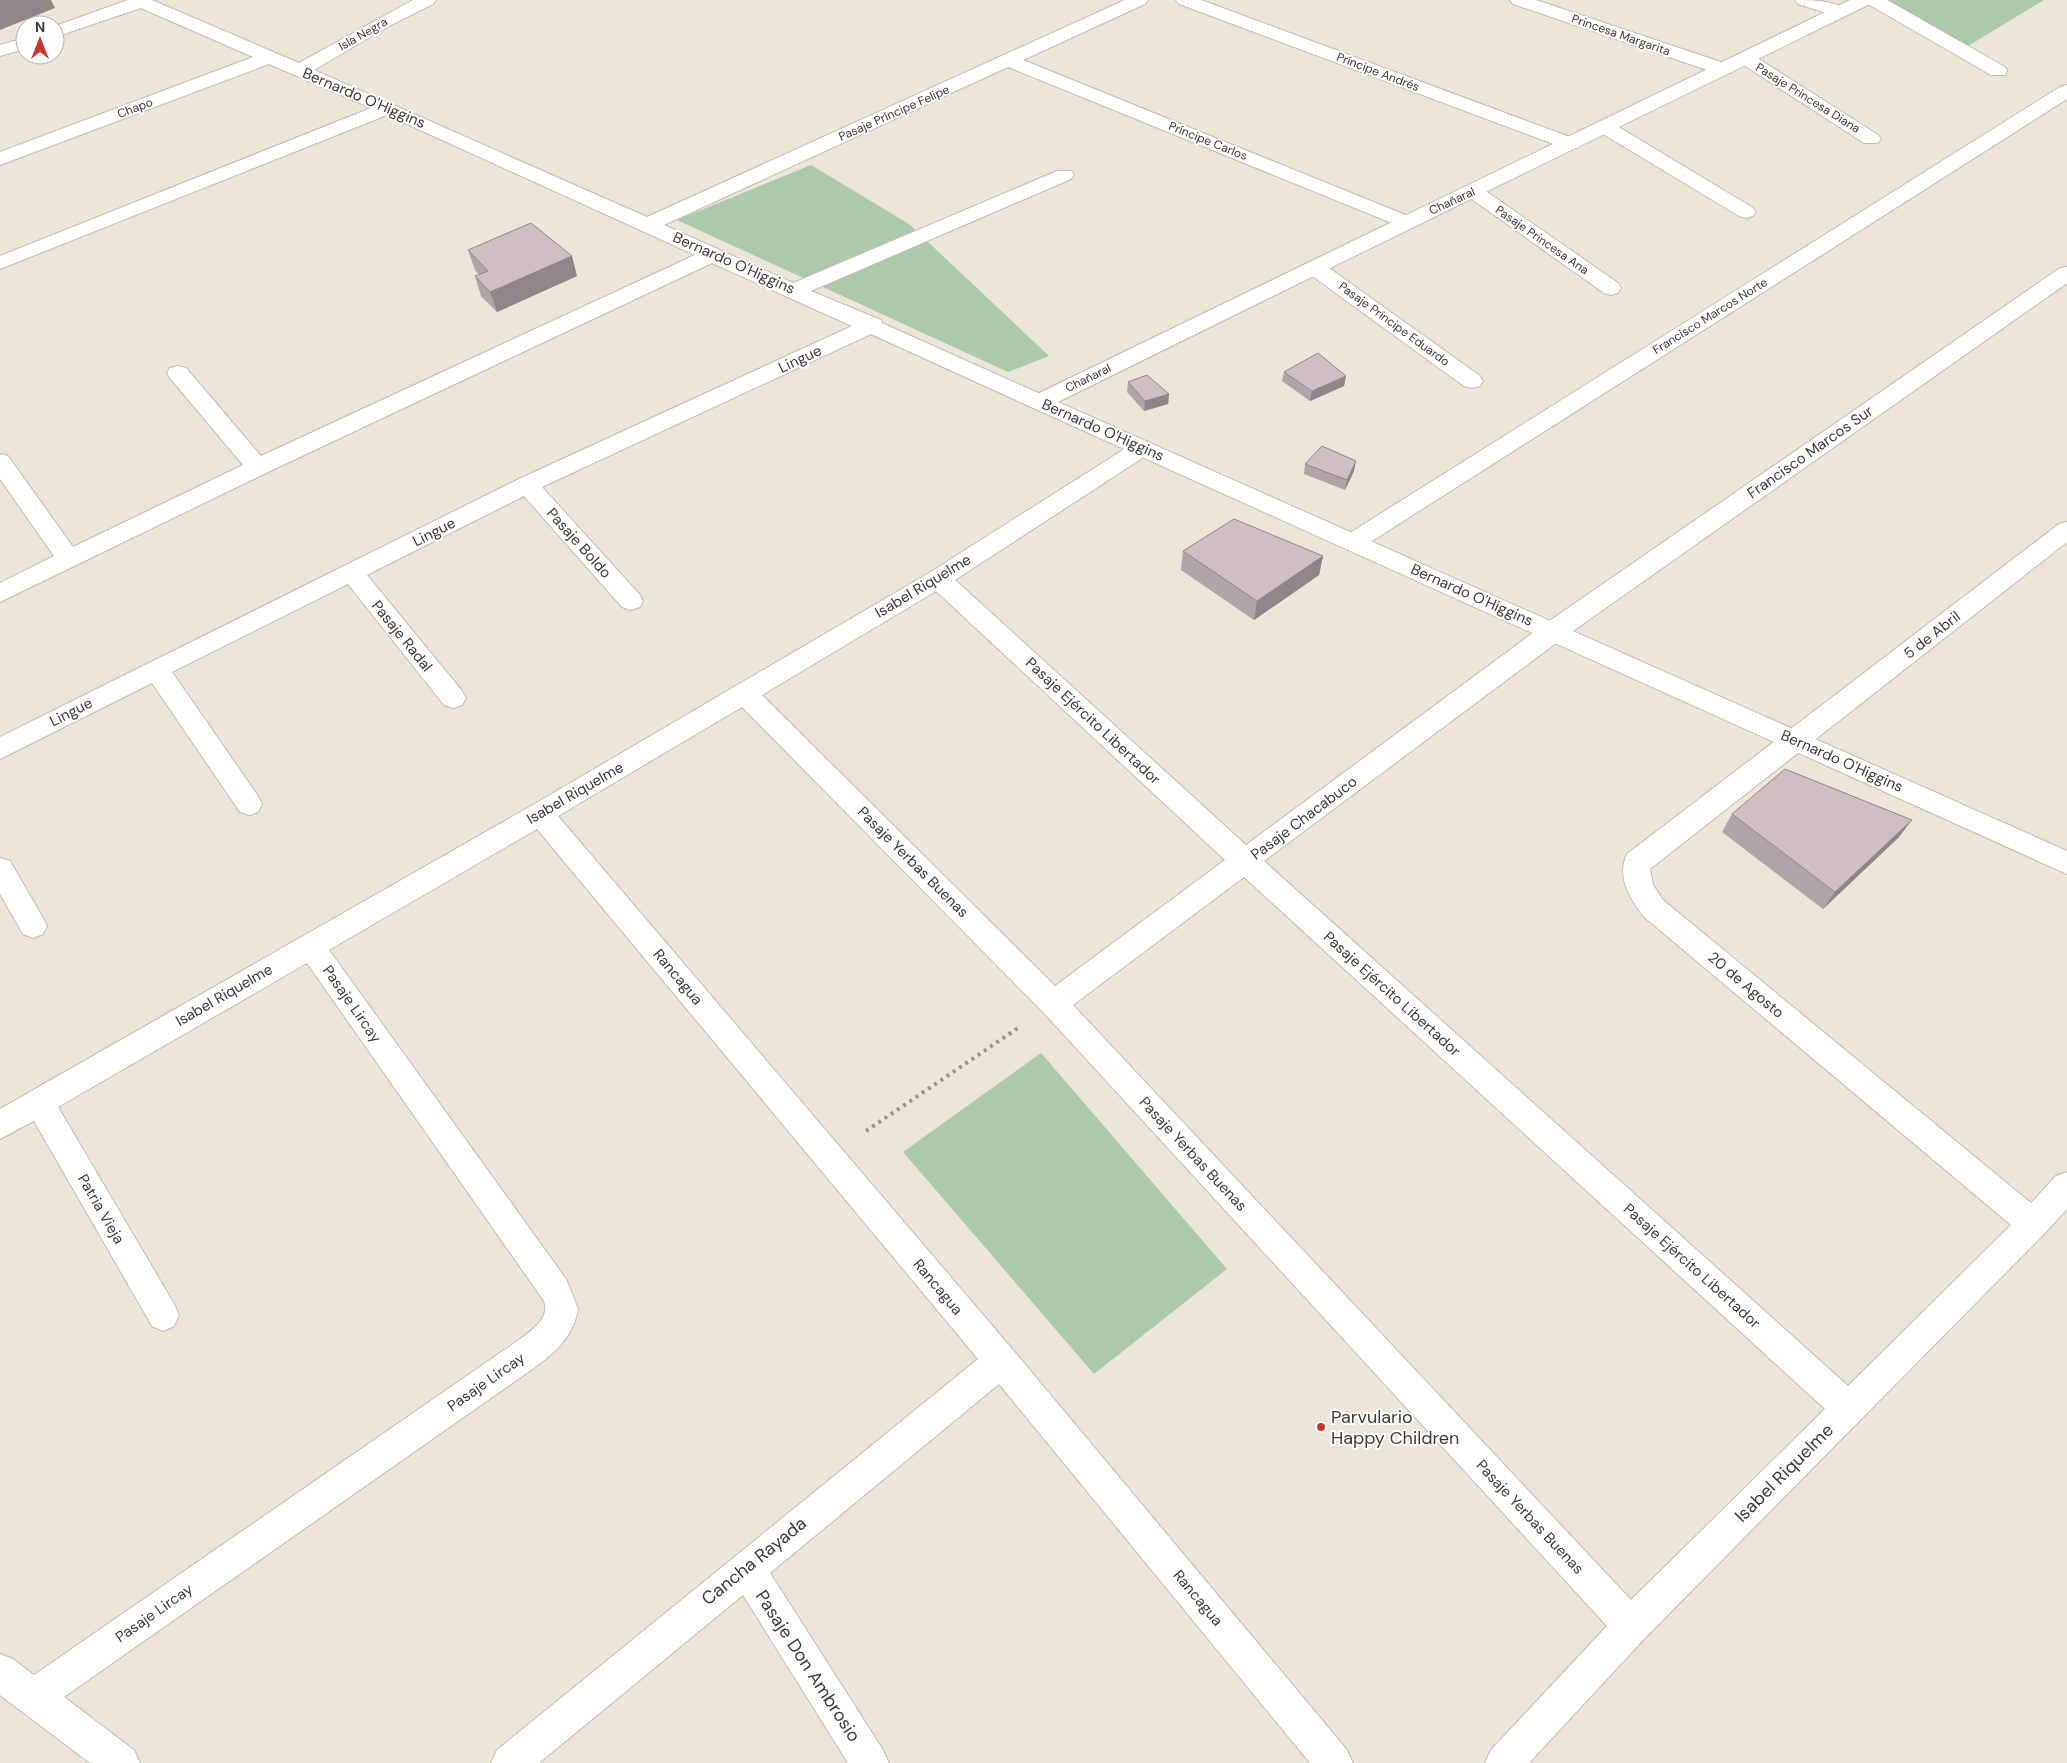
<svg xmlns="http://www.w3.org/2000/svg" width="2067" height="1763" font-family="'DM Sans',sans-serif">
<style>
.green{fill:#accaab}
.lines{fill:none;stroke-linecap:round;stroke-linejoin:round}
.minor-casing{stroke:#c3bdb0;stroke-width:2}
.tertiary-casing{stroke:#c3bdb0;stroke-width:2}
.path{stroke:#98948b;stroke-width:4;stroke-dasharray:3 4.5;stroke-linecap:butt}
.minor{fill:#fff;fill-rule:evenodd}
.tertiary{fill:#fff;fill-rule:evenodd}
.wall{fill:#b1a4a9}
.shaded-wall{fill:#90868a}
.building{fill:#cebfc5;stroke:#90868a}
.poi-dot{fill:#c33530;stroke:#fff;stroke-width:2}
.labels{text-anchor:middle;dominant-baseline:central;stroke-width:4;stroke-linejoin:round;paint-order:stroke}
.far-street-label{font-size:12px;fill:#3d3a35;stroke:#fff}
.street-label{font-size:15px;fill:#3d3a35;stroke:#fff}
.near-poi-label{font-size:18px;fill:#3d3a35;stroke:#fff;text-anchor:start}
.near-street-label{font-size:18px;fill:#3d3a35;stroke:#fff}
</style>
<rect width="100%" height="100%" fill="#ebe6d8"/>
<!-- green -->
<g class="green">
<path d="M1887,0H2044L1968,46Z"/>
<path d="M811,165L909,224L1049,356L1008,372L677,220Z"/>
<path d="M1041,1053L1227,1269L1094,1374L903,1152Z"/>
</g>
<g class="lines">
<defs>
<g id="minor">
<path d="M128,0H152L299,63L413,0H436L433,4L389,26L314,70L647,217L1125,0H1148L1145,4L1023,60L1413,218L1416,222L1413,226L1406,228L1399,226L1008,67L664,225L793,283L1057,171H1071L1074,175L1071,179L811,291L881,320L882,323L1047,397L1050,402L1047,407L1039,409L1031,407L871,334L542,487L640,595L643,601L640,607L631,610L622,607L524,496L367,575L462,691L466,698L462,705L453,708L444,705L348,584L172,672L258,796L262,804L258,812L249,815L240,812L152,683L0,759V737L519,479L852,326L712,263L266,473L0,602V583L54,556L0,479V454L8,456L73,547L243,465L170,378L167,373L170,368L178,366L186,368L261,456L695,255L387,115L0,269V256L371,108L269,64L0,165V152L253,57L141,8L55,37V26Z"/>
<path d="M1176,0H1201L1578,140L1581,144L1578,148H1564L1179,4Z"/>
<path d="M1510,0H1536L1730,65L1732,69L1730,73H1716L1513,4Z"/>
<path d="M1795,0C1810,0 1838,0 1848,12L1845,16L1839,17L1798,4Z"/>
<path d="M1865,0H1887L2005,67L2007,71L2005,75H1991L1868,4Z"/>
<path d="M25,38V49L0,56V45Z"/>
<path d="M1745,53L1751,54L1878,135L1881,139L1878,143H1864L1739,62L1736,58L1739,54Z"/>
<path d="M2067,85V99L1361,548L1353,550L1345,548L1341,542L1345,536L2060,87Z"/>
<path d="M1605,121L1612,123L1753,208L1756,212L1753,216L1746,218L1739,216L1598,131L1595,127L1598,123Z"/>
<path d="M1473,185L1480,187L1618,283L1621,288L1618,293L1611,295L1604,293L1466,195L1463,191L1466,187Z"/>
<path d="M1315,262L1322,263L1480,376L1483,381L1480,386L1472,388L1464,386L1308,273L1305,268L1308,263Z"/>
<path d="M2067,267V283L1563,638L1264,861L1848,1386L2011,1225L1643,916C1630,898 1616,877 1627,854L2059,524L2067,522V542L1650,869L1653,885L1663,900L2031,1203L2056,1176L2067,1172V1209L2044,1234L1644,1639L1529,1763H1485L1491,1750L1607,1626L1043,1012L742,707L558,816L1013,1350L1347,1750L1353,1763H1310L999,1384L770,1573L883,1750L889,1763H848L743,1595L539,1763H491L497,1750L978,1359L537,829L329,950L566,1279L578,1309C573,1337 556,1352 534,1368L64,1697L134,1750L140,1763H90L0,1695V1654L13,1659L34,1675L510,1346C524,1336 552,1320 544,1301L307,963L58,1107L174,1304L179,1315L174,1326L163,1331L152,1326L34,1121L0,1139V1109L531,806L929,573L1134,443L1142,440L1150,443L1153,448L1150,453L955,580L1246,845L1545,624L2060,268ZM936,591L1225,860L1055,986L762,695ZM1244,877L1825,1409L1631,1600L1073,1005Z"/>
<path d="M0,858L10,861L43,918L47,926L43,934L33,938L23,934L0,894Z"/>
</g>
<path id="tertiary" d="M1850,0H1873L1870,4C1600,137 1328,268 1058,402L2067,851V874L1031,407L1028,402L1031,397Z"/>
</defs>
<!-- minor casing -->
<use href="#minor" class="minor-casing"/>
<!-- tertiary casing -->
<use href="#tertiary" class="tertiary-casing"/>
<!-- path -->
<path class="path" d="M866,1131L1018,1028"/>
<!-- minor -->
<use href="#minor" class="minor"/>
<!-- tertiary -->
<use href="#tertiary" class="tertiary"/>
</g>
<!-- wall -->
<g class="wall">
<path d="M468,250L577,276L497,312L481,296L475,276L479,275L475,270Z"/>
<path d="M1284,372L1346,376L1344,386L1310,401L1282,381Z"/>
<path d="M1128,382L1169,394L1168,404L1144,411L1127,392Z"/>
<path d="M1305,464L1354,471L1345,490L1304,474Z"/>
<path d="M1183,551L1323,556L1319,575L1254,620L1181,570Z"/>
<path d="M1732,814L1899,837L1823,909L1722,832Z"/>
</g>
<!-- shaded-wall -->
<g class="shaded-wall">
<path d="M0,0H51L55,8L0,30Z"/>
<path d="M572,256L577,276L497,312L490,292Z"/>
<path d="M1346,376L1344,386L1310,401L1312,391Z"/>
<path d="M1169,394L1168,404L1144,411L1145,401Z"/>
<path d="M1356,461L1354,471L1345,490L1347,480Z"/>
<path d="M1323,556L1319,575L1254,620L1257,601Z"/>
<path d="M1912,820L1899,837L1823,909L1835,892Z"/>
</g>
<!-- building -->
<g class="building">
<path d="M531,223L572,256L490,292L475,276L488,271L468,250Z"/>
<path d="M1318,353L1346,376L1312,391L1284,372Z"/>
<path d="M1147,375L1169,394L1145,401L1128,382Z"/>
<path d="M1322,446L1356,461L1347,480L1305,464Z"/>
<path d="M1234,519L1323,556L1257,601L1183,551Z"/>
<path d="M1785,769L1912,820L1835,892L1732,814Z"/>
</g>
<!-- markers -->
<circle class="poi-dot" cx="1321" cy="1427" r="5"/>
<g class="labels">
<!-- far-street labels -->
<g class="far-street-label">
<text transform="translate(363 34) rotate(-30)">Isla Negra</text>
<text transform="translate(1621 35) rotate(19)">Princesa Margarita</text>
<text transform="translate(1378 72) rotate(21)">Príncipe Andrés</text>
<text transform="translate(1808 98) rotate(32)">Pasaje Princesa Diana</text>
<text transform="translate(135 108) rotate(-21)">Chapo</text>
<text transform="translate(894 113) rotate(-24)">Pasaje Príncipe Felipe</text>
<text transform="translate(1208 141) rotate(22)">Príncipe Carlos</text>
<text transform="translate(1452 201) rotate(-25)">Chañaral</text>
<text transform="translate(1542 240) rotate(35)">Pasaje Princesa Ana</text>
<text transform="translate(1710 316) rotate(-32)">Francisco Marcos Norte</text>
<text transform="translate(1394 324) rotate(36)">Pasaje Príncipe Eduardo</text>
<text transform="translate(1088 378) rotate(-26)">Chañaral</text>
</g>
<!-- street labels -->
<g class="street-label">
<text transform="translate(364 98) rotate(23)">Bernardo O'Higgins</text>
<text transform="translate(734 263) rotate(24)">Bernardo O'Higgins</text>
<text transform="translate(800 359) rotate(-25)">Lingue</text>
<text transform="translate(1103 430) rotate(24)">Bernardo O'Higgins</text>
<text transform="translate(1810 452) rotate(-35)">Francisco Marcos Sur</text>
<text transform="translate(434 532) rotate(-27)">Lingue</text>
<text transform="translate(579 543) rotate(48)">Pasaje Boldo</text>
<text transform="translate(923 586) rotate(-31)">Isabel Riquelme</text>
<text transform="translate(1472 595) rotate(24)">Bernardo O'Higgins</text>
<text transform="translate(1932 635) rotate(-38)">5 de Abril</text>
<text transform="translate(402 636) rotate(51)">Pasaje Radal</text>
<text transform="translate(71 712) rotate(-27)">Lingue</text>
<text transform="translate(1093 721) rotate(43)">Pasaje Ejército Libertador</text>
<text transform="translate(1842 761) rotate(24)">Bernardo O'Higgins</text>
<text transform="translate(575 793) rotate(-30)">Isabel Riquelme</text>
<text transform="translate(1304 818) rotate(-37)">Pasaje Chacabuco</text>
<text transform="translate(913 862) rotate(45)">Pasaje Yerbas Buenas</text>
<text transform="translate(678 977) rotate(50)">Rancagua</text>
<text transform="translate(1746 985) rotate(40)">20 de Agosto</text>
<text transform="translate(1392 994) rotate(42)">Pasaje Ejército Libertador</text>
<text transform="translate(224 995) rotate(-30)">Isabel Riquelme</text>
<text transform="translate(352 1004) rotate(55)">Pasaje Lircay</text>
<text transform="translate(1193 1154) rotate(47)">Pasaje Yerbas Buenas</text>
<text transform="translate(101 1209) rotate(60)">Patria Vieja</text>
<text transform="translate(1692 1266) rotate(42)">Pasaje Ejército Libertador</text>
<text transform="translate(938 1287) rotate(50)">Rancagua</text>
<text transform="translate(486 1382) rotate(-35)">Pasaje Lircay</text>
<text transform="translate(1530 1517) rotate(47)">Pasaje Yerbas Buenas</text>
<text transform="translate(1198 1598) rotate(50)">Rancagua</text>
<text transform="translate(154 1613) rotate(-35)">Pasaje Lircay</text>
</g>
<!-- near-poi labels -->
<g class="near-poi-label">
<text x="1331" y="1417">Parvulario<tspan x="1331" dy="21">Happy Children</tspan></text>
</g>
<!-- near-street labels -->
<g class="near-street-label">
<text transform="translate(1784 1473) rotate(-45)">Isabel Riquelme</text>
<text transform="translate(754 1561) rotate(-39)">Cancha Rayada</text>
<text transform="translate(808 1666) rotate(57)">Pasaje Don Ambrosio</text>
</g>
</g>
<!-- north arrow -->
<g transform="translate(40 40)"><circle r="24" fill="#ffffff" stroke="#b1b0ae"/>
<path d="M0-4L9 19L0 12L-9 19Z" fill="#c33530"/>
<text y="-8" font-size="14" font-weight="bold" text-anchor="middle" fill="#3d3a35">N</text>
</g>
</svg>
